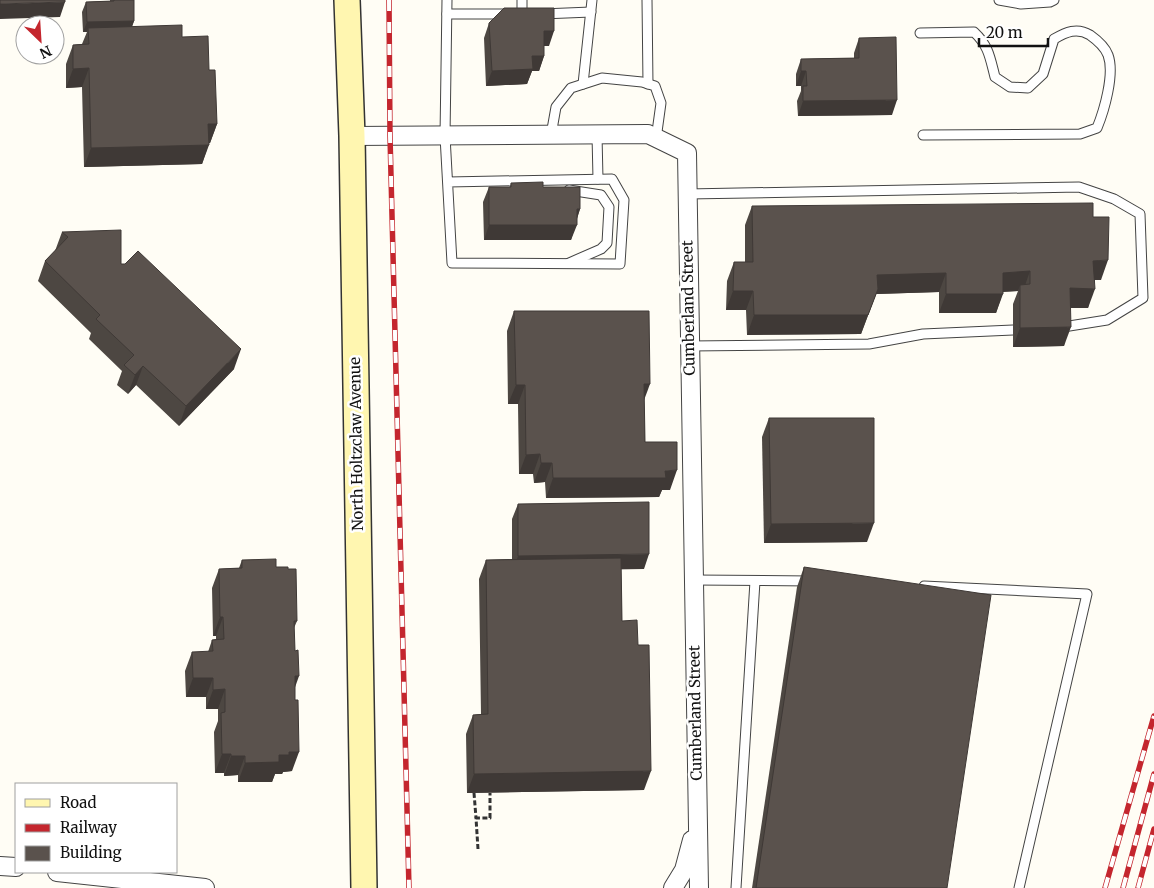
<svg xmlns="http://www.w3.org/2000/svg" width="1154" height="888" font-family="Merriweather,serif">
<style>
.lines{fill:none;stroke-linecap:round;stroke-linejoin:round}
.lane-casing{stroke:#444;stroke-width:11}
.street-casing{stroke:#444;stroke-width:20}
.secondary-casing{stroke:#333;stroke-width:28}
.path{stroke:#333;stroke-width:3;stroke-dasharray:5 2.5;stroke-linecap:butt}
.lane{stroke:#fff;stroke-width:9}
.street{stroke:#fff;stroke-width:18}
.secondary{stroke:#fff6b0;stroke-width:25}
.rail-casing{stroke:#c4262e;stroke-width:5.5}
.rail{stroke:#fff;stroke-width:4;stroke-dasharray:11;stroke-linecap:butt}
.wall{fill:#4d4742}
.shaded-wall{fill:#3f3936}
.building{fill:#5a524d;stroke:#3f3936}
.labels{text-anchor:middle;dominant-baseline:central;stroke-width:5;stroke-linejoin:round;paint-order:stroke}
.street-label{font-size:15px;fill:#111;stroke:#fff}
</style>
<rect width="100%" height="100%" fill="#fffdf5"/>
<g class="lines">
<defs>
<g id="lane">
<path d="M447,0L445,136L452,263L620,264L624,200L612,179L448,182"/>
<path d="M647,0L648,84"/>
<path d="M999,0L1021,4L1050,2L1054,0"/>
<path d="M447,14H522V0"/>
<path d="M542,14L591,12"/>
<path d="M920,33L974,32C989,46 990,58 995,77L1010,87L1028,88L1043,74L1054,39C1066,32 1077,27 1090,35C1097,40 1105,47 1108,55C1115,74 1104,111 1097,128L1080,134L923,135"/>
<path d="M583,84L592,0"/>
<path d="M551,135L556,107L571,88L602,78L642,82L655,86L661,103L656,139"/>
<path d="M597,135L598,179"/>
<path d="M569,190L601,195L609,207L607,243L601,249L569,263"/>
<path d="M687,194L1079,187L1114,199L1140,214L1143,298L1107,320L1063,327"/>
<path d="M689,346L869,344L923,334L1013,330"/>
<path d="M693,580L811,581"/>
<path d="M924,586L1087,594L1019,888"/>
<path d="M736,888L755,581"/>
</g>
<g id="street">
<path d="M352,136L648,134L687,153L699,888"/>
<path d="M0,866L16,867"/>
<path d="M57,872L205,888"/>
<path d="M673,888L684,870L692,840"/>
</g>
<path id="secondary" d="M347,0L352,136L364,888"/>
</defs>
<!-- lane casing -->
<use href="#lane" class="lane-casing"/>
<!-- street casing -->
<use href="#street" class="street-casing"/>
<!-- secondary casing -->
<use href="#secondary" class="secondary-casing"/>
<!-- path -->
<g class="path">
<path d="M474,793L476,818"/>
<path d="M478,849L476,818H490V793"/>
</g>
<!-- lane -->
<use href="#lane" class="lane"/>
<!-- street -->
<use href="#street" class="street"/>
<!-- secondary -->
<use href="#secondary" class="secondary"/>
<defs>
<g id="rail">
<path d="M389,0L390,136L409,888"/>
<path d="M1105,888L1154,716"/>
<path d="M1123,888L1154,774"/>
<path d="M1138,888L1154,829"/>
</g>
</defs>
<!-- rail casing -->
<use href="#rail" class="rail-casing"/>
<!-- rail -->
<use href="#rail" class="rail"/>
</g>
<!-- wall -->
<g class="wall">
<path d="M110,0H134V21L132,27L182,37L209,70L217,124L210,143H209L202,164L84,167L82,87L66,88V64L73,45L82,44L87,32H83L82,12L86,2L110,1Z"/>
<path d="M489,23L549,46H544V56L539,71H532L527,84L486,86L484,38Z"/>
<path d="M859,38L892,115L798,116L797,101L801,91V86H796V74L801,59L854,58V53Z"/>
<path d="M511,183L543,187L580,209L577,219L571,240H484L483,202L489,187H510Z"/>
<path d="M752,206L1093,217L1101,280H1095L1088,308H1070L1064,346L1013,347V304L1018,291L1003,292L996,313H939V292L876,294L861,334L747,335L746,310H726L727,281L734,262H745V225Z"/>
<path d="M62,232L121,264L234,369L179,426L136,385L128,394L117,385L122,371L89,339L91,333L38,281L45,261L55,251Z"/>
<path d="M514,311L644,401L645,442L670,490H662L659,497L546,498L545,482L534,483L533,474H519L518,404H508L507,331Z"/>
<path d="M769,418L867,542L764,543L762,437Z"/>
<path d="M518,504L644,569H621L622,621L638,645L644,790L467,793L466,734L473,715L481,714L479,579L486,560L512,559V519Z"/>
<path d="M242,560L276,567L297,621L294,628L295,687L292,771L283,772L282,774H275L272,782H238V775L224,776V773H215L214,732L218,721V709H206V697H186L185,671L192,652H208L212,640L216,639V636H213L212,588L219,569L239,568Z"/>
<path d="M804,567L947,888H752L797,587Z"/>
</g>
<!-- shaded-wall -->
<g class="shaded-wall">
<path d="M65,2L60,17L0,19V4Z"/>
<path d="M134,21L130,31L88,28L87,32H83L87,22Z"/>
<path d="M544,31H554L549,46H538Z"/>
<path d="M532,56H544L539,71H532L527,84L486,86L492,71Z"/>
<path d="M89,68L82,87L66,88L73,69Z"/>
<path d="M801,71H806L801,86H796Z"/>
<path d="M897,100L892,115L798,116L803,101Z"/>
<path d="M208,124H217L210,143H201Z"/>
<path d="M209,145L202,164L84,167L91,148Z"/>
<path d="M577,209H580L575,224Z"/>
<path d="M489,225H577L571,240H484Z"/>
<path d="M1108,260L1101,280H1086L1093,261Z"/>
<path d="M1030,271L1023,291L1020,285L1018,291L996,292L1003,273Z"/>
<path d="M946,273L939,292L876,294L861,334L747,335L754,315L877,275Z"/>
<path d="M1070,288L1095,289L1088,308H1063Z"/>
<path d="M733,291H753L746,310H726Z"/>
<path d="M946,294H1003L996,313H939Z"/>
<path d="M1071,327L1064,346L1013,347L1020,328Z"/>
<path d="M241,349L234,369L179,426L186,406Z"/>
<path d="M143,366L136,385L128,394L135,375Z"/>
<path d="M644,384H650L643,403Z"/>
<path d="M516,385H525L518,404H508Z"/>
<path d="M540,454L533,474H519L526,455Z"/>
<path d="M541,463H552L545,482L534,483Z"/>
<path d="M677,470L670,490H662L659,497L546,498L553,478Z"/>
<path d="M874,523L867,542L764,543L771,524Z"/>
<path d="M649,554L644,569L513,571L518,556Z"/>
<path d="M220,617H223L216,636H213Z"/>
<path d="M295,676H299L292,696Z"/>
<path d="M193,678H213L206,697H186Z"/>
<path d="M225,689L218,709H206L213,690Z"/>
<path d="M289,752H299L292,771L283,772L282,774H275L272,782H238L245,763Z"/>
<path d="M222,754H231L224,773H215Z"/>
<path d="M231,756H245L238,775L224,776Z"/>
<path d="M651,771L644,790L467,793L474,774Z"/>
</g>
<!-- building -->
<g class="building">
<path d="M0,0H65V2L0,4Z"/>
<path d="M114,0H134V21L87,22L86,2L114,1Z"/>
<path d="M504,8H554V31H544V56H532L533,69L492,71L489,23Z"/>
<path d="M182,25V37L208,36L209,70H215L217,124H208L209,145L91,148L89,68L73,69V45L89,44L88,28Z"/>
<path d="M896,37L897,100L803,101V86H807L806,71H801V59L859,58V38Z"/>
<path d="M543,182V187H580V209H577V225H489V187H511V183Z"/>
<path d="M1093,203V217H1109L1108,260L1093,261L1095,289L1070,288L1071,327L1020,328V285L1030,284V271L1003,273V294H946V273L877,275L878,289L868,315H754L753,291H733L734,262H753L752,206Z"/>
<path d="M121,230V264H125L138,251L241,349L186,406L143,366L135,375L124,365L134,355L96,319L100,315L45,261L68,237L62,232Z"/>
<path d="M514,311H649L650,384H644L645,442H677V470L665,471L666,478H553L552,463H541L540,454L526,455L525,385H516Z"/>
<path d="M769,418H874V523L771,524Z"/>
<path d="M649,502V554L518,556V504Z"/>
<path d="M621,558L622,621L637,620L638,645H649L651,771L474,774L473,715L488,714L486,560Z"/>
<path d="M276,559V567H288V569H296L297,621H294L295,651L298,650L299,676H295V700H298L299,752H289V755H279V762L245,763V756H231V754H222L221,713L225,712V689L213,690V678H193L192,652L213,651L212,640L224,639L223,617H220L219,569L242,568V560Z"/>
<path d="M804,567L991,595L947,888H756Z"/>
</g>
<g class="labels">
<!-- street labels -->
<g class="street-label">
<text transform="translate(688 308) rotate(-91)">Cumberland Street</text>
<text transform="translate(356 444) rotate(-91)">North Holtzclaw Avenue</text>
<text transform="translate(695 713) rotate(-91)">Cumberland Street</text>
</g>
</g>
<!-- legend -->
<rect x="15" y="783" width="162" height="90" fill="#ffffff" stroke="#a0a0a0"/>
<rect x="25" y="799" width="25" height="8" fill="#fff6b0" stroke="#a0a0a0"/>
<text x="60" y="808" font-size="15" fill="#111111">Road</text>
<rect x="25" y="824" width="25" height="8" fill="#c4262e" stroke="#a0a0a0"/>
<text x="60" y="833" font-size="15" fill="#111111">Railway</text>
<rect x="25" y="846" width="25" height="15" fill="#5a524d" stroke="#a0a0a0"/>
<text x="60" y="858" font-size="15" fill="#111111">Building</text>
<!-- north arrow -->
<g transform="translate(40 40) rotate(155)"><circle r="24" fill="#ffffff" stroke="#a0a0a0"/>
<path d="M0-4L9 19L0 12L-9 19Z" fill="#c4262e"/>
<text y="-8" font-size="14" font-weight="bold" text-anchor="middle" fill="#111111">N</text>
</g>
<!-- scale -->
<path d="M979 38v8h69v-8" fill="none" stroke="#111111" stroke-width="2.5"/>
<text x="986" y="38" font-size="15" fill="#111111" stroke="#ffffff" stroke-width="4" paint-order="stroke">20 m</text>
</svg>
